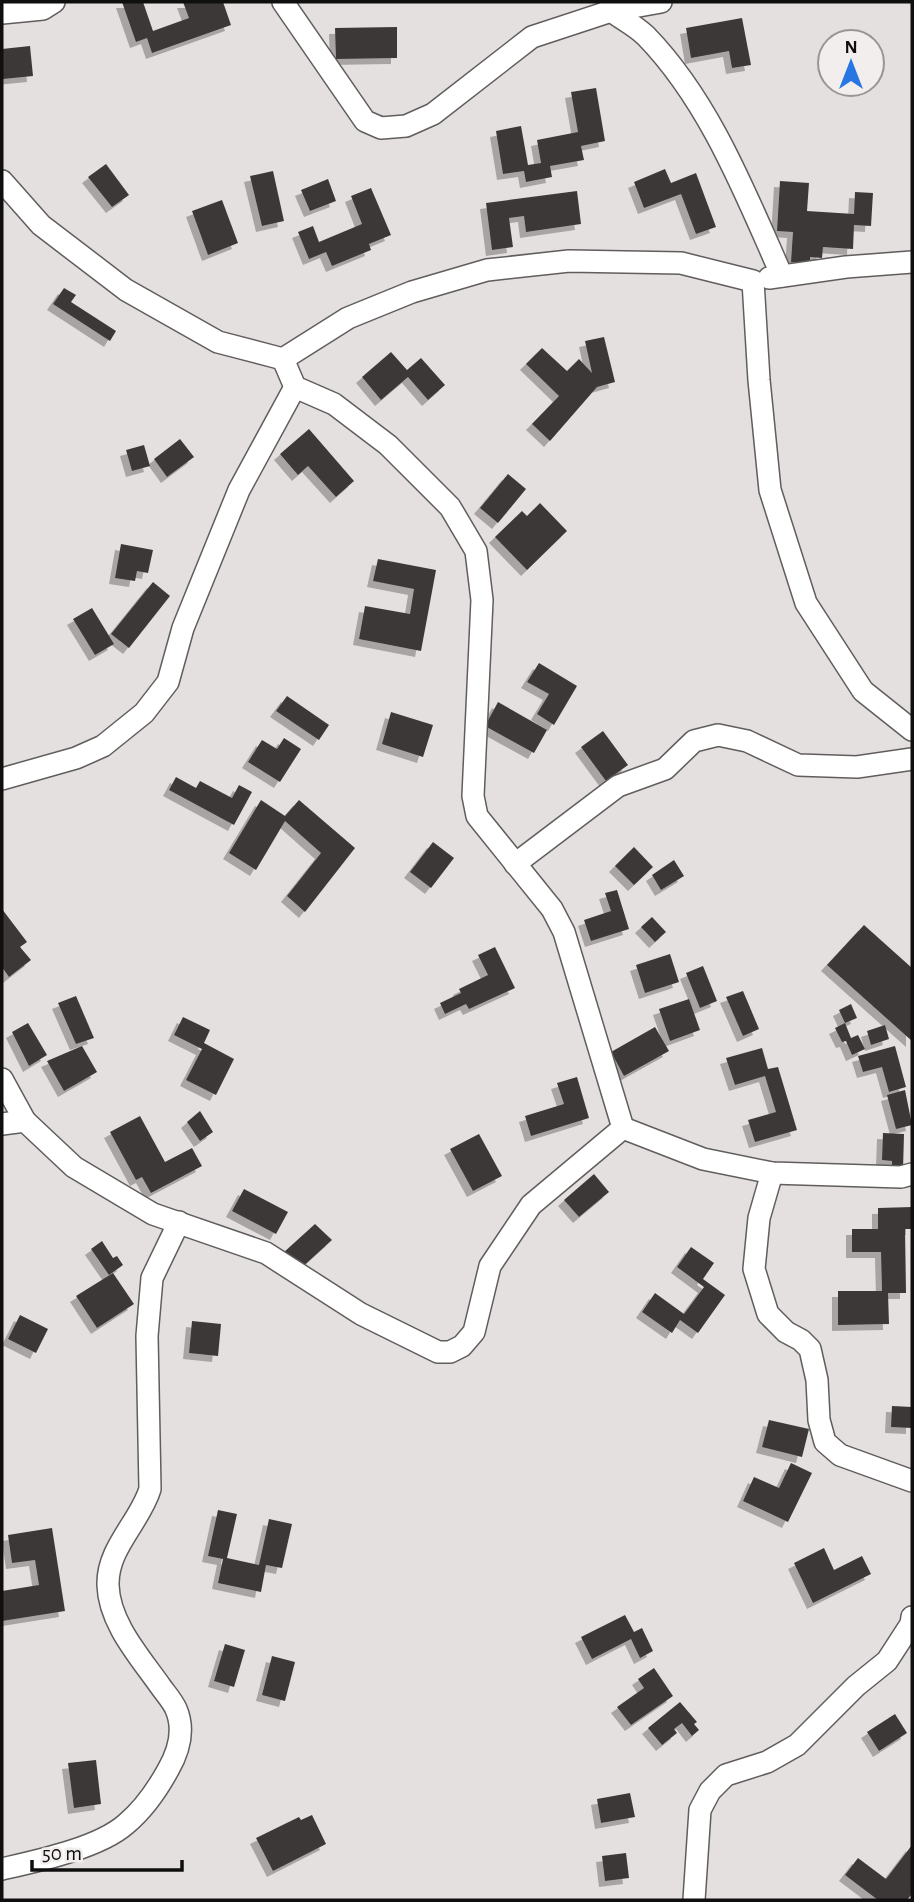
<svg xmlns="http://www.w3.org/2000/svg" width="914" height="1902" font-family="'Alegreya Sans',sans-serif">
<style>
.building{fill:#3d3939;filter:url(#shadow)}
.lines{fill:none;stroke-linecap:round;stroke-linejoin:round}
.street-casing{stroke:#615d5d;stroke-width:24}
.street{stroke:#fff;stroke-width:21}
</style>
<defs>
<filter id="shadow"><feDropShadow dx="-6" dy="6" stdDeviation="0" flood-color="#0004"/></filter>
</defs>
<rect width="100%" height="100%" fill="#e5e0e0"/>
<!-- building -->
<g class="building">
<path d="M122,2H143L153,31L189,18L183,2H223L231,25L152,53L147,38L136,42Z"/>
<path d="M742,18L751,65L732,68L729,51L691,58L686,28Z"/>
<path d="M397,27V58L336,59L335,28Z"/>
<path d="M30,46L33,76L3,79L2,49Z"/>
<path d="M596,88L605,141L581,146L584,160L550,166L552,177L526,182L524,171L503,174L496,131L521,126L528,165L541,163L537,140L578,132L571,92Z"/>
<path d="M106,164L129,195L112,207L88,177Z"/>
<path d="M665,169L671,183L696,173L716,227L696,234L681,194L644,208L634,182Z"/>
<path d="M273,171L284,221L262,226L250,176Z"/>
<path d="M328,179L336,201L310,211L301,190Z"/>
<path d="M780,181L809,183L807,211L854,214L855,192L873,193L871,226L854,225L853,249L823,247L822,258L810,257V263L791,262L793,232L777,231Z"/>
<path d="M371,188L391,235L369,244L371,250L332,266L326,252L309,259L298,232L313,226L319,242L362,224L351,196Z"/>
<path d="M577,191L581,224L526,232L524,216L509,218L513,247L492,250L486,203Z"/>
<path d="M222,200L238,243L208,255L192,211Z"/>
<path d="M64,288L76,295L71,302L116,331L110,341L53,304Z"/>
<path d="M604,337L615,382L597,387L550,441L532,424L559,396L526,364L542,348L567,371L579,359L592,373L585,341Z"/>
<path d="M391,352L407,370L421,358L445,385L428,400L408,377L381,400L362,377Z"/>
<path d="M309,429L354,481L336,497L308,466L298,475L280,454Z"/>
<path d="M180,439L194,457L167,477L154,459Z"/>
<path d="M144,445L150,466L132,471L126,450Z"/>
<path d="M508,474L526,489L498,523L480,508Z"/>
<path d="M540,503L567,531L527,570L495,537L522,511L527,516Z"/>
<path d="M121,544L153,550L148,573L137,571L135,581L115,578Z"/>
<path d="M378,559L436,570L421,651L359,639L365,606L410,614L414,589L373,581Z"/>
<path d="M153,582L170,596L129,648L111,634Z"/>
<path d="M92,608L114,644L95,655L73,619Z"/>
<path d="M539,663L577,686L554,725L537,714L549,694L527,682Z"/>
<path d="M287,696L329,725L319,740L276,711Z"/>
<path d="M498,702L547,730L534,753L485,726Z"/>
<path d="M391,712L433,725L423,757L382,744Z"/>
<path d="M603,731L628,765L606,781L581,747Z"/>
<path d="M284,738L301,749L280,782L248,762L262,740L277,749Z"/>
<path d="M176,777L196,788L200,781L232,798L239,785L252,792L234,825L169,790Z"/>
<path d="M261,800L285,816L299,800L355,848L305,912L287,896L321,853L285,821L256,870L229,853Z"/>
<path d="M433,842L454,858L431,888L410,872Z"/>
<path d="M634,847L653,867L634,885L615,866Z"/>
<path d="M674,860L684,876L661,890L652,875Z"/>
<path d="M617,890L629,929L591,941L584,920L611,911L605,893Z"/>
<path d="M2,909L27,942L20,947L31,960L9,977L2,967Z"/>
<path d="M652,917L666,932L655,942L641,927Z"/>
<path d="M864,925L912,968V1041L827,965Z"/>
<path d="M495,947L515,988L469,1009L466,1004L445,1014L440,1003L461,993L459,989L488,975L478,955Z"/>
<path d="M670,954L679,982L645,993L636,965Z"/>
<path d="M703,966L717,1001L700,1008L686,973Z"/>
<path d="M743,991L759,1029L743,1036L726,997Z"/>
<path d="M76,996L94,1038L76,1044L58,1003Z"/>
<path d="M689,999L700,1030L670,1041L659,1009Z"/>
<path d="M851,1004L857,1018L845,1023L839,1010Z"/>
<path d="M183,1017L210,1030L204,1043L234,1059L216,1095L186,1080L202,1049L174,1035Z"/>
<path d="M28,1023L47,1055L29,1066L12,1032Z"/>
<path d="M845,1023L851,1038L858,1035L865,1049L852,1055L846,1041L842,1042L835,1028Z"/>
<path d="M885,1025L889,1039L871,1045L867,1031Z"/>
<path d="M655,1027L669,1051L624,1076L611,1052Z"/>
<path d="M82,1046L97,1072L64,1091L47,1061Z"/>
<path d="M895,1046L906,1087L889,1092L882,1067L863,1072L858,1056Z"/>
<path d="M762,1048L768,1069L778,1067L797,1130L755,1142L748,1120L776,1112L765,1076L735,1085L726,1058Z"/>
<path d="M577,1077L589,1118L531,1136L525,1116L564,1104L557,1083Z"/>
<path d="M905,1090L912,1125L896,1129L887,1095Z"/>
<path d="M200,1111L213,1132L200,1141L187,1122Z"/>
<path d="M140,1116L165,1162L192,1148L202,1166L151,1193L142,1177L136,1180L110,1132Z"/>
<path d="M883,1133L904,1134L903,1170H892V1161L882,1160Z"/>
<path d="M479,1134L502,1176L473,1191L450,1149Z"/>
<path d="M594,1174L609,1192L579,1217L564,1200Z"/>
<path d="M244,1189L288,1212L276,1234L232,1211Z"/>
<path d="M912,1207V1229H905L906,1293H888L889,1324L838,1325V1291H882L881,1252H852V1229H878V1208Z"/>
<path d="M315,1224L332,1240L299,1270L283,1253Z"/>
<path d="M102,1241L113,1258L117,1256L123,1265L109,1275L91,1249Z"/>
<path d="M691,1247L714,1263L703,1279L725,1295L698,1333L680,1320L672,1333L642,1312L655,1293L684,1314L704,1287L677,1267Z"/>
<path d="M113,1273L134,1304L97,1328L76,1296Z"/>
<path d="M20,1315L48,1329L36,1353L8,1339Z"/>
<path d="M192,1321L221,1324L218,1356L189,1353Z"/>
<path d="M892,1406L912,1407V1428L891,1427Z"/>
<path d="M769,1420L809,1429L802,1457L762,1447Z"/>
<path d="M791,1463L812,1473L788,1522L743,1501L754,1477L779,1488Z"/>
<path d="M218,1510L237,1514L227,1558L259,1565L269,1519L292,1524L282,1568L266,1565L261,1592L218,1583L223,1559L208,1556Z"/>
<path d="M52,1528L65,1611L2,1621V1591L39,1585L35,1560L12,1563L8,1535Z"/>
<path d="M824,1548L834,1570L862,1556L871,1574L813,1603L794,1563Z"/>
<path d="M625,1615L634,1632L642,1628L653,1651L640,1658L631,1639L592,1659L581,1637Z"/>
<path d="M225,1644L245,1650L234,1687L214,1681Z"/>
<path d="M272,1656L295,1662L285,1701L262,1695Z"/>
<path d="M654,1668L673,1696L631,1725L617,1707L644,1688L638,1679Z"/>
<path d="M680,1702L697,1722L694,1724L699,1730L692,1736L682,1723L674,1729L677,1733L662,1745L648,1728Z"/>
<path d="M895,1714L907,1733L879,1751L867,1732Z"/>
<path d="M96,1760L101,1804L74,1808L68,1763Z"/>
<path d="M630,1793L635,1817L601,1823L597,1799Z"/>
<path d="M312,1815L326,1844L273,1871L256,1838L299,1817L301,1820Z"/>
<path d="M912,1845V1894L907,1900H878L845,1875L858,1858L886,1879Z"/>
<path d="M626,1853L629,1878L605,1881L602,1856Z"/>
</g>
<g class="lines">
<defs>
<g id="street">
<path d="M283,2L365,121L381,128L406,126L433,114L532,37L611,11L661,2"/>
<path d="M610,4L611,11C622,19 636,26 646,36C710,102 745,193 782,276"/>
<path d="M2,13L43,9L54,2"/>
<path d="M2,181L41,225L126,290L218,342L283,359L348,318L412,292L487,270L569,261L681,263L753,281L759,380L770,490L806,603L863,691L912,730"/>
<path d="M769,278L846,267L912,262"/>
<path d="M283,359L295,387L334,404L388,445L450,507L476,551L482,600L473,796L477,816L552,909L564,932L623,1128"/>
<path d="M2,779L76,758L103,746L144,713L168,682L183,628L239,490L295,387"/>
<path d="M515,864L618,786L665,769L694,741L718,735L747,741L798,765L857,767L912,759"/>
<path d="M2,1079L25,1121"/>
<path d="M2,1124L25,1121L74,1167L153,1214L266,1253L361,1314L438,1352H450L462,1346L474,1332L490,1266L531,1205L623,1128L703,1159L772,1173L901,1177L912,1174"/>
<path d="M772,1173L759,1218L754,1269L768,1314L786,1332L801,1340L810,1349L817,1380L819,1420L825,1442L840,1455L912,1481"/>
<path d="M2,1869C37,1861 99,1848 126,1824C144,1809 157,1790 168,1770C179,1751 185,1730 176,1709C173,1702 166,1694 161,1687C140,1657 109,1623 108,1585C107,1548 140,1522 150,1489L147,1336L152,1278L179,1222"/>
<path d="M694,1900L700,1810L710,1791L726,1775L767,1762L797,1745L856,1686L887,1661L911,1624L912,1617"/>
</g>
</defs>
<!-- street casing -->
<use href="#street" class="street-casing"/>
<!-- street -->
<use href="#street" class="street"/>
</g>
<!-- border -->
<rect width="914" height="1902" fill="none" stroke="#100f0f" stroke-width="7"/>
<!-- north arrow -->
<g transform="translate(851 63)"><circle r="33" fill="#f2eeed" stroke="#989594" stroke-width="2"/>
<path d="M0-5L12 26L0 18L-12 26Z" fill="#2876e2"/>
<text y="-10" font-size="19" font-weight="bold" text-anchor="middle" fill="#100f0f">N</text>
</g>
<!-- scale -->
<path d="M32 1860v10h150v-10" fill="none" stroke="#100f0f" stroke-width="3.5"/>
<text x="42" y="1860" font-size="21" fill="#100f0f" stroke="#f2eeed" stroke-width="5" paint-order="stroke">50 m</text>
</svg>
